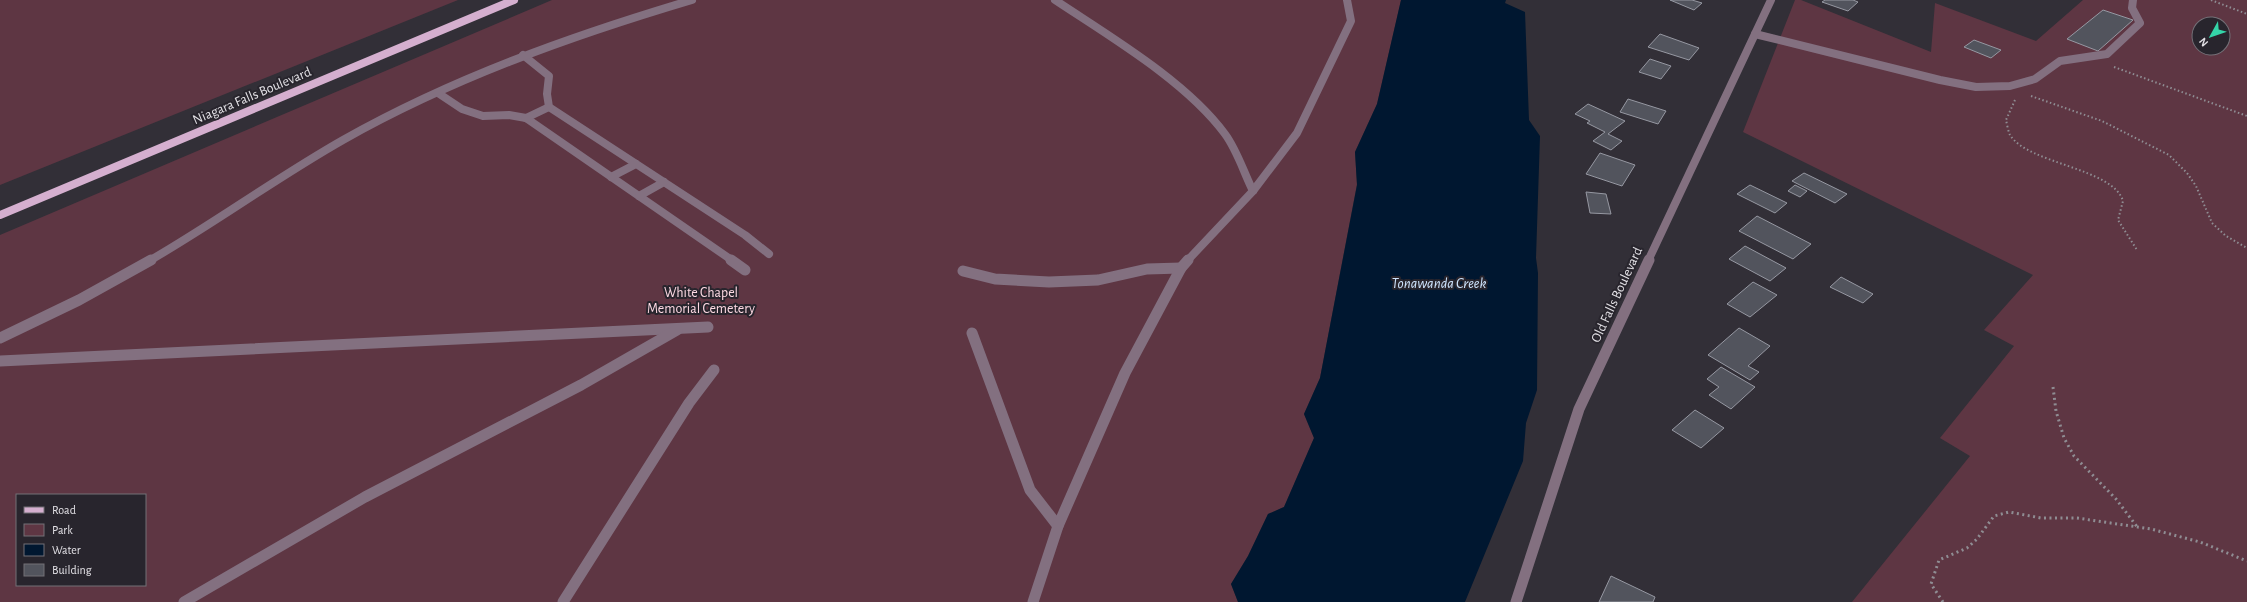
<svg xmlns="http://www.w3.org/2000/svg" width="2247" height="602" font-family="'Alegreya Sans',sans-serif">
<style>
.green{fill:#5e3643;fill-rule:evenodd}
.water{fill:#001730}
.building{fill:#52545d;stroke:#9698a2}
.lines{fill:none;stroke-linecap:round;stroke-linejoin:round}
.path-far1{stroke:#8f8d93;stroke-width:2;stroke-dasharray:1.5 2.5;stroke-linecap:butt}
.path{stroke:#8f8d93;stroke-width:3;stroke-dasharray:2 3.5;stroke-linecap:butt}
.minor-far1{stroke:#837080;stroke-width:8}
.minor{stroke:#837080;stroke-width:11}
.major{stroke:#d5afcf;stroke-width:8}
.labels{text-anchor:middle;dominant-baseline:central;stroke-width:4;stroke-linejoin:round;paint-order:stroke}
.street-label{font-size:14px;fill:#e3e1e6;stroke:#28252d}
.park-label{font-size:14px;fill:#fdd9e3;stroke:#28252d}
.water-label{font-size:15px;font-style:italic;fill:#cee4fd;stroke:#28252d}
</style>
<rect width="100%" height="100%" fill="#322f37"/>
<!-- green -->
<g class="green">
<path d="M0,0H458L0,185Z"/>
<path d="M552,0H1401L1377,104L1355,152L1357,184L1320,378L1304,414L1314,438L1284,507L1268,514L1248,556L1231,584L1238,602H0V235ZM17,495H145V585H17Z"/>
<path d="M1795,0H1801L1931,52L1935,3L2036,41L2083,0H2247V602H1852L1970,456L1940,438L2014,346L1984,330L2033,275L1743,132ZM2199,24H2223V48H2199Z"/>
</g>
<!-- water -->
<path class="water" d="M1401,0H1506L1505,3L1525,12L1529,120L1540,136L1536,258L1538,273L1537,390L1526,423L1523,461L1465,602H1238L1231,584L1248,556L1268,514L1284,507L1314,438L1304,414L1320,378L1357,185L1355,152L1377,104Z"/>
<!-- building -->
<g class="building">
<path d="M1670,0H1692L1702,3L1694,10Z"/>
<path d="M1825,0H1853L1858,2L1848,11L1822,2Z"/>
<path d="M2103,10L2133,20L2098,51L2067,39Z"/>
<path d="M1660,34L1699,48L1689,60L1648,47Z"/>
<path d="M1974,40L2001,50L1991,58L1964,47Z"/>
<path d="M1650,59L1671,66L1661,79L1639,72Z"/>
<path d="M1628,99L1666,111L1658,124L1620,112Z"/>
<path d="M1588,104L1625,121L1608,134L1622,141L1611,150L1593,141L1605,132L1587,123L1590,121L1575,114Z"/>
<path d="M1600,153L1635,165L1622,186L1586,174Z"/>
<path d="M1804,173L1847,194L1835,203L1792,181Z"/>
<path d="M1750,185L1787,203L1775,213L1737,194Z"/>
<path d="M1795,185L1807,191L1800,197L1788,191Z"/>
<path d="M1586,192L1606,194L1611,214L1590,213Z"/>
<path d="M1757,216L1811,244L1793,259L1739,231Z"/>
<path d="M1745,246L1786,268L1770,281L1729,259Z"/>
<path d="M1841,277L1873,294L1863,303L1830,287Z"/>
<path d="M1753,282L1777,295L1750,317L1727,304Z"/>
<path d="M1739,328L1770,346L1748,366L1759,372L1750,380L1708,355Z"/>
<path d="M1721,367L1755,387L1731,409L1709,395L1719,387L1707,379Z"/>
<path d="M1695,410L1724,428L1701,448L1672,430Z"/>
<path d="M1611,576L1655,597L1653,602H1599Z"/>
</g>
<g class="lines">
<!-- path-far1 -->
<g class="path-far1">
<path d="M2211,0L2247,14"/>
<path d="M2114,67L2247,116"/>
<path d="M2031,96L2102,121L2169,155L2187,173L2196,186L2212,223L2226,236L2247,248"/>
<path d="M2015,100L2006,120C2007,124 2008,131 2010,135C2028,164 2113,168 2123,201L2118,220L2137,250"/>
</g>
<!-- path -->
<g class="path">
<path d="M2053,387L2056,411L2064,438L2074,456L2116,499L2138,528"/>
<path d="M1943,602L1931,584L1939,560L1967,548L1977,539L1994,516L2009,512L2041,518H2077L2151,529L2200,542L2247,561"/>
</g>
<!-- minor-far1 -->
<g class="minor-far1">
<path d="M1055,0C1109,36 1186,81 1225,134C1237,150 1244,173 1253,191"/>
<path d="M1755,34L1940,80L1976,87L2010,86L2035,79L2060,61L2107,54L2140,23L2132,8L2133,0"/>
<path d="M523,55L549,76L547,94L549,107L745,235L769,254"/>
<path d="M438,93L462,109L483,116L509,115L526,118L733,261"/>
<path d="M526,118L549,107"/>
<path d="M611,177L636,164"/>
<path d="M639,196L664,182"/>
<path d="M149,261C215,223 276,178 343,140C453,78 571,36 692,0"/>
<path d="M1187,261L1253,191L1297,133L1351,21L1347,0"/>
<path d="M1648,261L1771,0"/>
</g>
<!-- minor -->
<g class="minor">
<path d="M731,260L745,270"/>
<path d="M963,271L995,279L1049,282L1098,280L1147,269L1181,268"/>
<path d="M972,333L1030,490L1058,526"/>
<path d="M0,338L79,300L151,260"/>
<path d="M0,361L708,327"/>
<path d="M184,602L365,497L581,385L677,330"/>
<path d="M563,602L689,403L714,370"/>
<path d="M1033,602L1058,526L1125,373L1181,268L1188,260"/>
<path d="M1516,602L1579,409L1649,260"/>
</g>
<!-- major -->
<path class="major" d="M0,215L514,0"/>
</g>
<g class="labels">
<!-- street labels -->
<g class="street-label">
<text transform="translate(252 96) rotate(-23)">Niagara Falls Boulevard</text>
<text transform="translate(1617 295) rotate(-65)">Old Falls Boulevard</text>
</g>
<!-- park labels -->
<g class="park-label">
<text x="701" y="293">White Chapel<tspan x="701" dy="16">Memorial Cemetery</tspan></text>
</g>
<!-- water labels -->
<g class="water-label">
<text x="1439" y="283">Tonawanda Creek</text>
</g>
</g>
<!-- legend -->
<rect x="16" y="494" width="130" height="92" fill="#28252d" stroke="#737077"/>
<rect x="24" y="507" width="20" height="6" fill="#d5afcf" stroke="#737077"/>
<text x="52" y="514" font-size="12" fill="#e3e1e6">Road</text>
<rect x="24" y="524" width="20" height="12" fill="#5e3643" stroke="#737077"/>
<text x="52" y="534" font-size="12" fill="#e3e1e6">Park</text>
<rect x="24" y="544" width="20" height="12" fill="#001730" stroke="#737077"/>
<text x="52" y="554" font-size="12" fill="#e3e1e6">Water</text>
<rect x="24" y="564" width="20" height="12" fill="#52545d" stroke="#737077"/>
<text x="52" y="574" font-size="12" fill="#e3e1e6">Building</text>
<!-- north arrow -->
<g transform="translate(2211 36) rotate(230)"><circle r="19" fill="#28252d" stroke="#737077"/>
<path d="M0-3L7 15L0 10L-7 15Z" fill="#34d4a8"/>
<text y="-6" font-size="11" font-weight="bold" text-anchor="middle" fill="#e3e1e6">N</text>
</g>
</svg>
